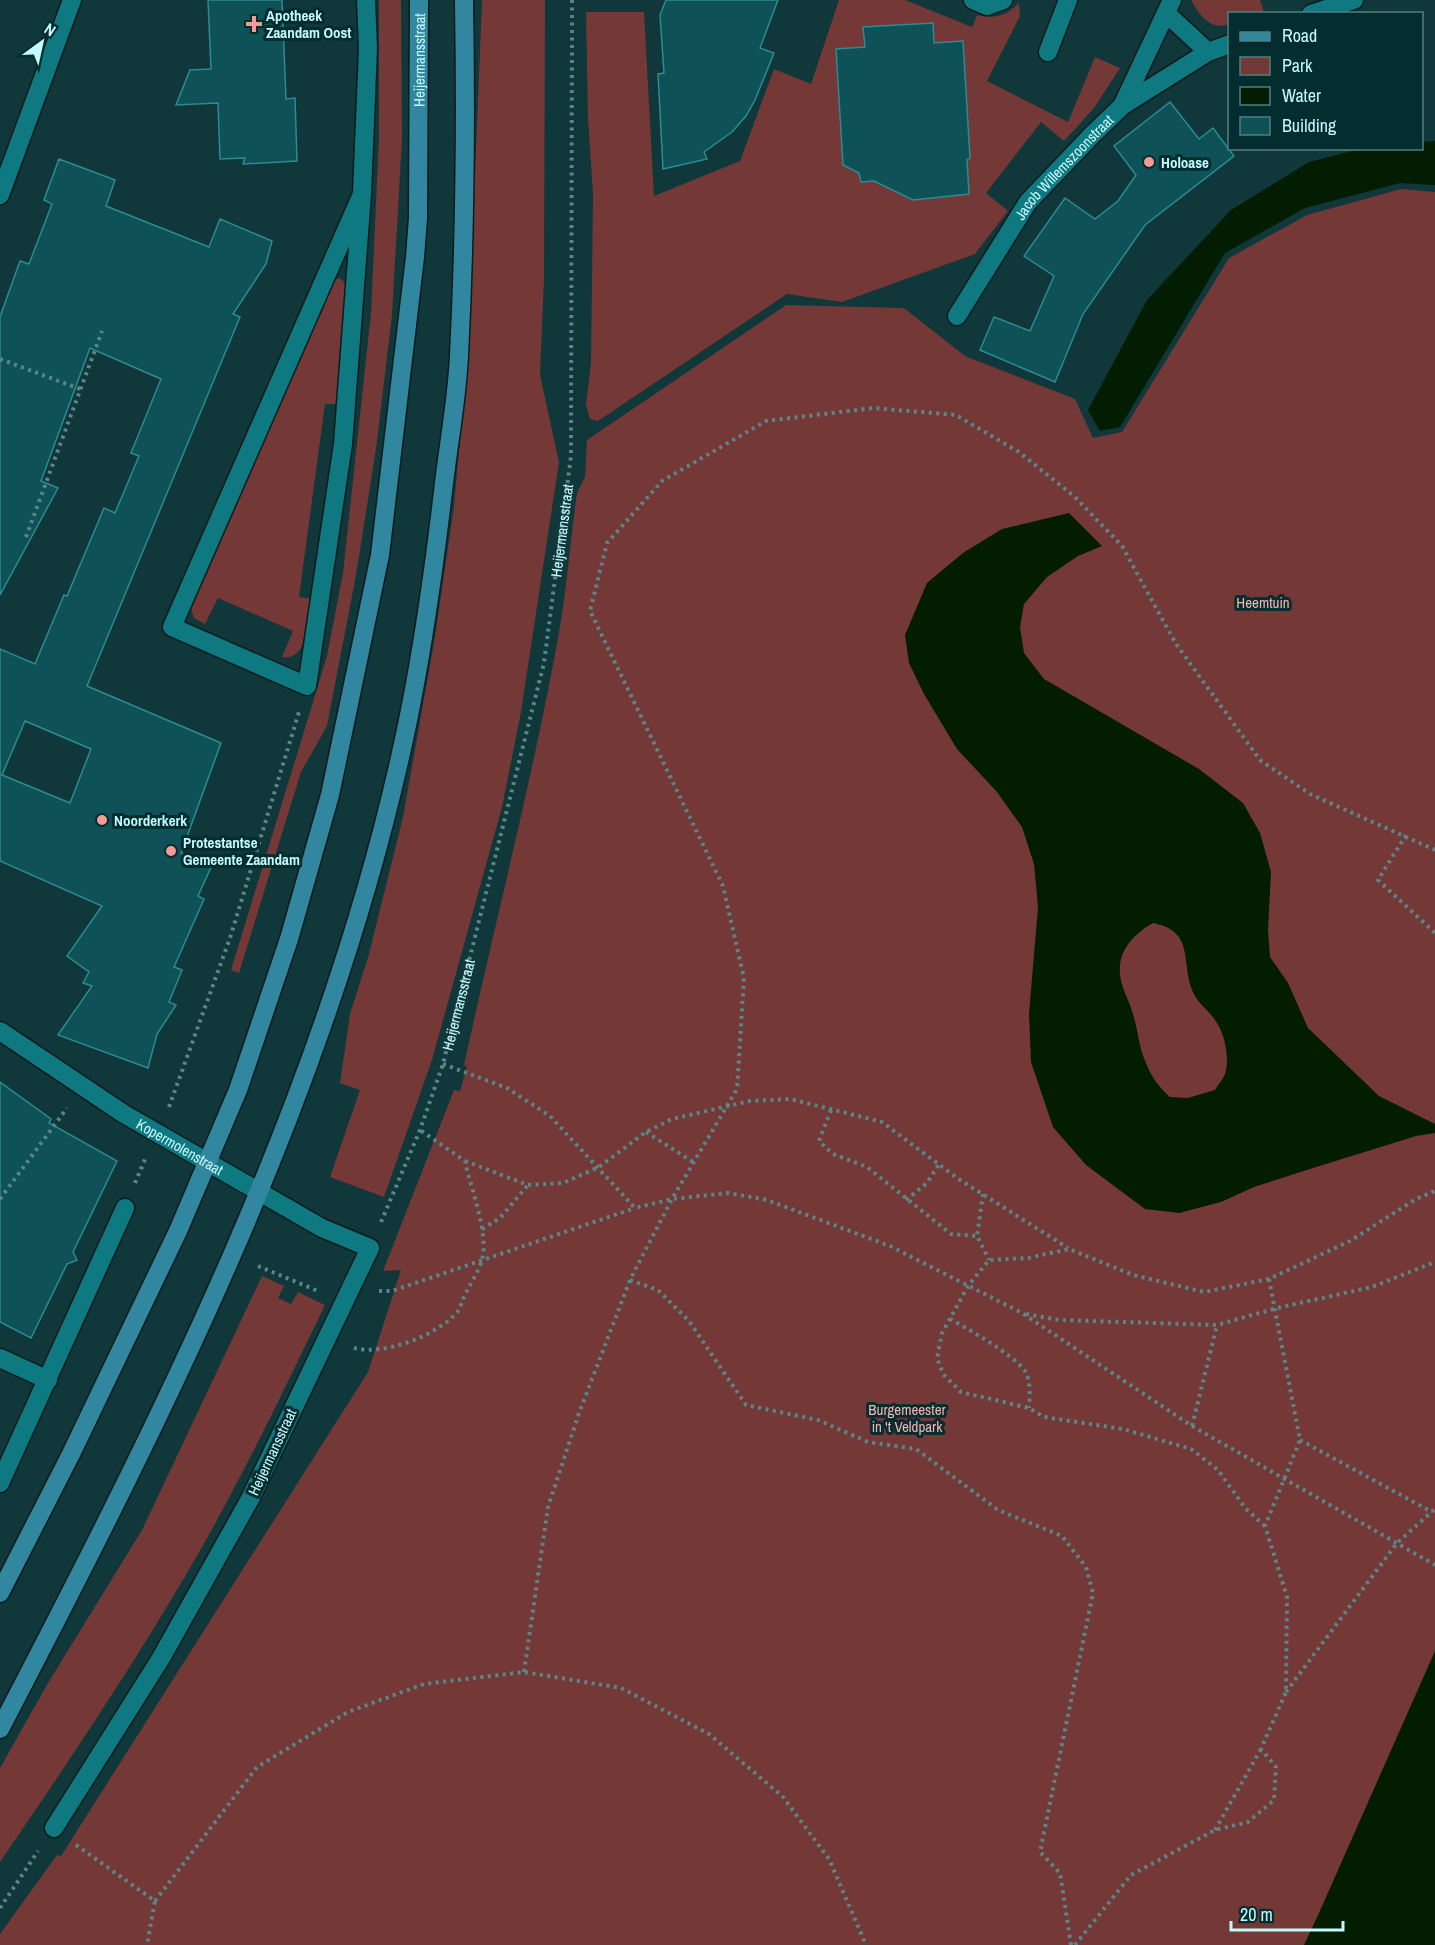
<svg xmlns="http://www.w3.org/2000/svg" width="1435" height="1945" font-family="'Archivo Narrow',sans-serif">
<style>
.green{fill:#743837}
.water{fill:#021d02;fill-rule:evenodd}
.building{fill:#0e5156;stroke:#2c8b93;stroke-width:1.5;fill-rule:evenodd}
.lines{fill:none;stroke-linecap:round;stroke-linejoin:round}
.street-casing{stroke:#0c1c1d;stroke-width:21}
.secondary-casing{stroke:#0c1c1d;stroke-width:21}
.path{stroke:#5a878a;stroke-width:4;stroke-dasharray:3 4.5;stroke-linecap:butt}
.street{stroke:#0f7981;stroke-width:18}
.secondary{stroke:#3287a0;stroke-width:18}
.poi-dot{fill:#f59b97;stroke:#042d30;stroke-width:2}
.labels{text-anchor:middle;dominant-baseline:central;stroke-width:6;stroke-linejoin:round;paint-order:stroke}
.poi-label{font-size:15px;font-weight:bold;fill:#c4f9fd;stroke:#042d30;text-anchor:start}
.street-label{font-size:15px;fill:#c4f9fd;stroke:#042d30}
.park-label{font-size:15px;fill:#f8b3af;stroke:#042d30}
</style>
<rect width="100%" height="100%" fill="#10373a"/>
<!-- green -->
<g class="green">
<path d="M379,0H401L402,139L392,315L376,449L356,575L327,726L301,772L239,973L231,970L327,656L343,573L371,313L379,138Z"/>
<path d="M482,0H545L544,278L540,375L559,462L521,712L502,807L432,1060L384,1197L330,1177L360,1090L340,1083L350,1014L369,954L403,817L435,637L454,506L468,348Z"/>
<path d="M839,0H905L972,27L977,15C996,19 1005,16 1019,3L1020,16L987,81L1068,122L1095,57L1120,68L1094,108L1064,141L1041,122L986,193L1008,211L975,254L842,302L787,294L598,421L590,419L586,405L591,362L593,194L588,119L586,12H644L654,196L740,161L774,69L811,84Z"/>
<path d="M1191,0H1260L1264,12L1230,14L1229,24C1211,31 1199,15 1191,0Z"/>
<path d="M1401,189L1435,192V1945H0V1934L57,1855L61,1856L368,1372L401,1270L383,1271L454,1090L460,1091L467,1067L464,1065C495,922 532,781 558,638C567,590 570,541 577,493L585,477L587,440L786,305L904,308L965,356L1075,399L1093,438L1122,432L1229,258L1307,215Z"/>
<path d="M340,278L347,285L338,404H325L299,597L314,599C310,616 308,662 282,657L293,631L218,598L205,624L194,618L190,606L331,281Z"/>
<path d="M262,1276L284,1286L278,1298L291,1304L298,1292L325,1305C287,1384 249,1463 206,1540C143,1651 72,1757 0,1862V1768L48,1683L142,1530Z"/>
</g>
<!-- water -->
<g class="water">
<path d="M1435,141V185L1400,183L1305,208L1225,253L1120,427L1100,431L1088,410L1147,300L1231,210L1309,162L1360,149L1422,148V142Z"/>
<path d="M1069,513L1102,546L1078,556L1047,577L1024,604L1020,627L1024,653L1044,679L1199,769L1243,803L1260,833L1271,872L1268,930L1270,957L1288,983L1308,1028L1379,1096L1435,1124V1133L1416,1136L1313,1168L1254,1187L1221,1202L1179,1213L1145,1209L1086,1165L1053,1127L1031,1062L1029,1014L1038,907L1034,864L1022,827L997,792L957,749L924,694L909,663L905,635L927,583L963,553L1002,529ZM1153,923C1193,931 1182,958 1191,987C1196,1003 1207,1008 1215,1020C1225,1033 1230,1059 1225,1074C1223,1079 1218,1085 1215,1090L1188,1098L1170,1097C1159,1087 1151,1077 1146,1063C1139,1048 1138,1030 1133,1014C1128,996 1118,984 1120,965C1122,946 1137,932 1153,923Z"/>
<path d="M1435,1651V1945H1304L1319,1913Z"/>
</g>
<!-- building -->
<g class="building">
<path d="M208,0H282L286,99L295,98L297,161L243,164L245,158L220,159L218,103L176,105L190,70L211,69Z"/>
<path d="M666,0H778L760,48L774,53L755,100L746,116L732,132L704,152L707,159L663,169L658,74L664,73L660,15Z"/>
<path d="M933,23L934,43L963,41L970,158L967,160L969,194L913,200L874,181L861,182L859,173L843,165L836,49L865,47L863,27Z"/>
<path d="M1170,102L1199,139L1213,128L1234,156L1145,225L1083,314L1055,382L980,350L994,317L1030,331L1054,276L1024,256L1065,198L1095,219L1118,201L1136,175L1114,146Z"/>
<path d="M59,159L115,180L106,206L209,247L220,219L272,241L266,264L233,314L240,317L87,686L221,743L181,853L213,863L198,896L204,899L174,967L182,970L169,1002L176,1005L157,1034L148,1068L58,1035L92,986L83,983L89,972L67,956L102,906L0,861V649L35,664L64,595L67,596L104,508L115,513L139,456L131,453L161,379L90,348L41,481L58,488L0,595V317L20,261L29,264L52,204L44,200ZM25,721L91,749L70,803L2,775Z"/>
<path d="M0,1082L51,1119L49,1123L117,1161L73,1252L77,1260L67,1264L31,1338L0,1322Z"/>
</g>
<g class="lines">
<defs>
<g id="street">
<path d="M973,0L987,6L1003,0"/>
<path d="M1166,13L1208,52"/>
<path d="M1311,14L1354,0"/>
<path d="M1048,52L1068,0"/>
<path d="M1122,106L1172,0"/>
<path d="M362,194L172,627L307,686L343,444L362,194L368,48L366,0"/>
<path d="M0,195L72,0"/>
<path id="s2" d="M957,316L1028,202L1092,135L1122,106L1208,52L1230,44"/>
<path id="s3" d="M0,1031L124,1114L322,1228L370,1248L250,1499L161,1658L54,1828"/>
<path d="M0,1358L48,1380"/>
<path d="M0,1483L125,1208"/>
</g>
<g id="secondary">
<path id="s4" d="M0,1593L71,1454L178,1231L238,1090L289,939L330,795L380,555L415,257L418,218L419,0"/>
<path d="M0,1729C164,1414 327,1093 403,744C422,658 434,570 444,483C449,441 457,398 459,356C465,237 466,119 464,0"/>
</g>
</defs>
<!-- street casing -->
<use href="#street" class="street-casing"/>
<!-- secondary casing -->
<use href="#secondary" class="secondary-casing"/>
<!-- path -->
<g class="path">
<path d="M0,359L80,389"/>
<path d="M26,537L102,331"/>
<path d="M1406,835L1378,880L1435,933"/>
<path d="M443,1064L507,1088L550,1116L635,1208L672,1199L728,1193L767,1200L890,1246L1022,1313L1192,1426L1435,1565"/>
<path d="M169,1107L230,938L299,712"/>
<path d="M831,1110L819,1141L833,1154L867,1167L951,1234L977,1236"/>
<path d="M646,1132L693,1162"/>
<path d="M465,1161L528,1185L563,1183L599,1167L646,1132L672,1119L750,1101L790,1099L882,1122L957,1178L1068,1248"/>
<path d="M135,1183L146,1157"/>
<path d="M983,1194L977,1236L989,1260"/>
<path d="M0,1199L67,1108"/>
<path d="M906,1200L927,1183L939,1164"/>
<path id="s1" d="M381,1222L420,1130L443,1064L544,663L571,456L572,0"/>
<path d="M482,1229L500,1218L528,1185"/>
<path d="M258,1266L318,1291"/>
<path d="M630,1280L658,1290L689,1321L746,1405L818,1420L868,1442L916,1449L998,1510L1062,1536L1086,1567L1093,1593L1040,1852L1060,1873L1071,1945"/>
<path d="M379,1291H392L635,1208"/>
<path d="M1026,1314L1059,1320L1217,1325L1277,1308L1372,1287L1435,1262"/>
<path d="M950,1319C967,1328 1015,1356 1025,1371C1031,1381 1030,1397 1029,1408"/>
<path d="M354,1348C384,1356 439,1335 459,1310C460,1309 461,1304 462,1302C467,1288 478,1274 482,1260C489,1233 471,1190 465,1161L420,1130"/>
<path d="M1192,1426L1217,1325"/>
<path d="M1300,1440L1432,1512"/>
<path d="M1265,1526L1245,1508L1218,1470L1191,1449L1123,1429L1044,1417L1029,1408L961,1392L943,1374L937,1358L942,1333L968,1286L989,1260L1028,1258L1069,1249L1133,1275L1204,1292L1269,1279L1350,1241L1416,1199L1435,1191"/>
<path d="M524,1672L548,1507L579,1413L630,1280L672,1199L737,1089L744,978L723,886L590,611L607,543L662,481L766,421L873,408L956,415L1019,452L1075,497L1122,546L1176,644L1260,760L1310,794L1435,850"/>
<path d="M1286,1692L1397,1543L1435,1509"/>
<path d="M1215,1830L1261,1749"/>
<path d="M76,1845L155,1901L147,1945"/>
<path d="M155,1901L257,1767L348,1712L424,1684L524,1672L621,1688L709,1734L783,1797L829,1859L866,1945"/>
<path d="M0,1908L38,1851"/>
<path d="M1075,1945L1131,1875L1215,1830L1248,1822L1274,1800L1276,1767L1261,1749L1286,1692L1287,1597L1265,1526L1300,1440L1269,1279"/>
</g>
<!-- street -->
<use href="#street" class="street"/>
<!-- secondary -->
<use href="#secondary" class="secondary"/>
</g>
<!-- markers -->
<g class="poi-dot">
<path d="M251 15h6v6h6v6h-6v6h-6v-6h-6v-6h6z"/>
<circle cx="1149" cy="162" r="6"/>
<circle cx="102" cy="820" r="6"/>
<circle cx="171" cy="851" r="6"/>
</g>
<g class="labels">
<!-- poi labels -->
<g class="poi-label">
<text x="266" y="15">Apotheek<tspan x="266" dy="17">Zaandam Oost</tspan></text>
<text x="1161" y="162">Holoase</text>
<text x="114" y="820">Noorderkerk</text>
<text x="183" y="842">Protestantse<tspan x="183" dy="17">Gemeente Zaandam</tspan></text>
</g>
<!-- street labels -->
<g class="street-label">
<text stroke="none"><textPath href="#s4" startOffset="1608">Heijermansstraat</textPath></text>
<text stroke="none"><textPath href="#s2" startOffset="184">Jacob Willemszoonstraat</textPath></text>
<text stroke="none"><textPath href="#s1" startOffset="717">Heijermansstraat</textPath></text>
<text stroke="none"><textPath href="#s1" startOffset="231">Heijermansstraat</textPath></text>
<text stroke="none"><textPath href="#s3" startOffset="214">Kopermolenstraat</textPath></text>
<text transform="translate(272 1452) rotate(-65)">Heijermansstraat</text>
</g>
<!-- park labels -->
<g class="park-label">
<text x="1263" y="602">Heemtuin</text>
<text x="907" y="1409">Burgemeester<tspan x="907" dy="17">in 't Veldpark</tspan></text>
</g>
</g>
<!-- legend -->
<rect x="1228" y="12" width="195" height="138" fill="#042d30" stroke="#517f82" stroke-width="1.5"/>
<rect x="1240" y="32" width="30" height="9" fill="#3287a0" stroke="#517f82" stroke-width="1.5"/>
<text x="1282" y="42" font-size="18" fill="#c4f9fd">Road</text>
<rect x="1240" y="57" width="30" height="18" fill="#743837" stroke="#517f82" stroke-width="1.5"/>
<text x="1282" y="72" font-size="18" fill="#c4f9fd">Park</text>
<rect x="1240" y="87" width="30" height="18" fill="#021d02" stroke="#517f82" stroke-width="1.5"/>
<text x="1282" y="102" font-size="18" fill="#c4f9fd">Water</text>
<rect x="1240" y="117" width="30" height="18" fill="#0e5156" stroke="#517f82" stroke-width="1.5"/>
<text x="1282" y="132" font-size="18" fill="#c4f9fd">Building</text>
<!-- north arrow -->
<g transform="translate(42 42) rotate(33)" stroke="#042d30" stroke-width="4.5" paint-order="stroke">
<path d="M0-4.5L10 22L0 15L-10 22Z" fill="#c4f9fd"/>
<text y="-9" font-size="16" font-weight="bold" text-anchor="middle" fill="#c4f9fd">N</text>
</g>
<!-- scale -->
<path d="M1231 1921v9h112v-9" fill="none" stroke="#c4f9fd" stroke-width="3"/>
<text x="1240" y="1921" font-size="18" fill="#c4f9fd" stroke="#042d30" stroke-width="4.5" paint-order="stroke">20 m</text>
</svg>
